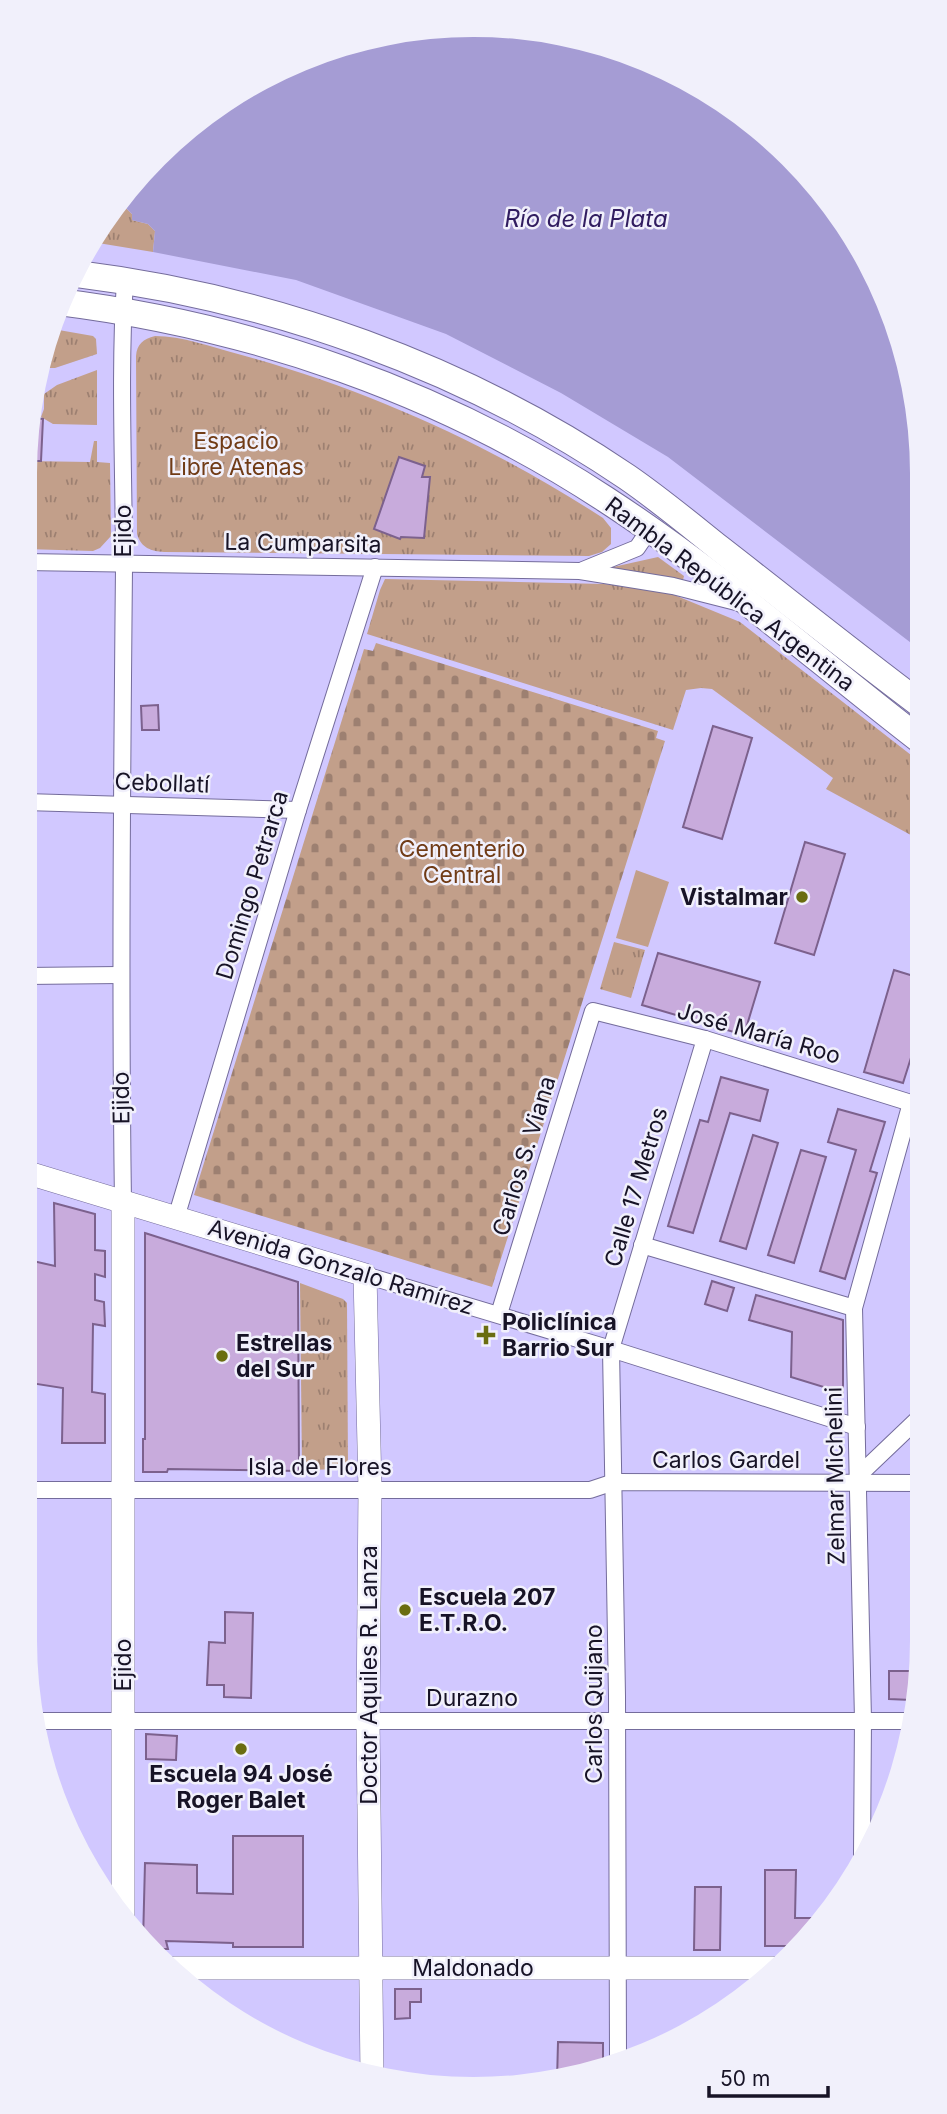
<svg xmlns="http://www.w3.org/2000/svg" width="947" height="2114" font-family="Inter,sans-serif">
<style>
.grass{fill:url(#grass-tufts)}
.cemetery{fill:url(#cemetery-stones)}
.pitch{fill:#c29f8a}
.water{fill:#a59cd4}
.building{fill:#c8abdc;stroke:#7c618d;stroke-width:2}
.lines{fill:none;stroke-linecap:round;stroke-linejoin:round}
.street-casing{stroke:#746c9c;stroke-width:18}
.secondary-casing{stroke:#746c9c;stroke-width:24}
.primary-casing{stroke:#746c9c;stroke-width:28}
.street{stroke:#fff;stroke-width:16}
.secondary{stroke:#fff;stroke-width:23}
.primary{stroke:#fff;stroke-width:26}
.poi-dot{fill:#6a6d10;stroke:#f1f0fb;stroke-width:2.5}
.labels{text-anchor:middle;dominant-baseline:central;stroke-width:5;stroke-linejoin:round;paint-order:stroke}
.park-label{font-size:23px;fill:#703b16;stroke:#f1f0fb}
.street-label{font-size:23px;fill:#171326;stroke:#f1f0fb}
.poi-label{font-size:23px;font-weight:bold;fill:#171326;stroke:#f1f0fb;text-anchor:start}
.water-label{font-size:24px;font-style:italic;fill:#311d60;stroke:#f1f0fb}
</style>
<defs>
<pattern id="grass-tufts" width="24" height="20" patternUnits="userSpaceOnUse" patternTransform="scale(1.75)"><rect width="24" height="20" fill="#c29f8a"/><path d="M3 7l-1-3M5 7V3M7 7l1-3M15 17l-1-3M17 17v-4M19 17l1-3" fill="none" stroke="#9d8071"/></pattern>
<pattern id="cemetery-stones" width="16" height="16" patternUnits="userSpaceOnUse" patternTransform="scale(1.75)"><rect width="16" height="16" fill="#c29f8a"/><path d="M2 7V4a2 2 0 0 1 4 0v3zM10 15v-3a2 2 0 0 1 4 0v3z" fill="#9d8071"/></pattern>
</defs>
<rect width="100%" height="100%" fill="#d1c8ff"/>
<!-- grass -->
<g class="grass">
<path d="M123,205L132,214V220L148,224L155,231L153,252L98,243Z"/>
<path d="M53,329L93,336L96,339L97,354L55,368H45Z"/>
<path d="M155,336C182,336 212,347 238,354C367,389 491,445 603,518L611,528V544L602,552L589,556L164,552C151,551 141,548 137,534L136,356C137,344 143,339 155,336Z"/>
<path d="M97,370V425L53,424L41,417L44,409V394L57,385Z"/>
<path d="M94,441H97V462L110,463L111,536L100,548L93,551L25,549V473L27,461L90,462Z"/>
<path d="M658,557L684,576L683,580L612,569L613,567Z"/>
<path d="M385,579L604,584L638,587L672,594L740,622L920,762V840L826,789L833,778L712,689L701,688L686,690L673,730L367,634L380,590Z"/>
<path d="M614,942L645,950L631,998L600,989Z"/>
<path d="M300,1283L343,1299L347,1303L348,1469L302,1470Z"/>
</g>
<!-- cemetery -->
<path class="cemetery" d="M376,643L658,731L656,738L665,741L492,1287L194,1195L364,649L373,651Z"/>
<!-- pitch -->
<path class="pitch" d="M636,870L669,882L648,947L616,938Z"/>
<!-- water -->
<path class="water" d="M473,25L645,59L747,117L829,200L888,301L919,414V649L668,457L561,393L446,334L296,280L153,252L155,231L148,224L132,220V214L123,205L156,156L301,59Z"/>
<!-- building -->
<g class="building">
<path d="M35,418L43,419L41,461H27Z"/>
<path d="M399,457L425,466L422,477H430L424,538L401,537L400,539L374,529Z"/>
<path d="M158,705L159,730H142L141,706Z"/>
<path d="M713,726L752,738L722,839L683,827Z"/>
<path d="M805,842L845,854L814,955L775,943Z"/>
<path d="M658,953L760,982L744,1035L642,1005Z"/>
<path d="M894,970L920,978L921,1026L903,1083L864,1072Z"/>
<path d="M721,1077L768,1090L760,1121L730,1113L693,1233L668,1226L700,1120L708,1122Z"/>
<path d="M838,1109L885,1122L870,1171L877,1173L845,1279L820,1271L856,1150L828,1142Z"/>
<path d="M753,1135L778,1143L746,1249L720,1241Z"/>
<path d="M801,1150L826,1157L794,1263L768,1255Z"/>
<path d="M54,1203L95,1214V1250L105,1251V1277L95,1274V1300L104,1302L105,1326L93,1324L92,1392L105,1394V1443H62L63,1388L24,1382V1259L55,1266Z"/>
<path d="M145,1233L298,1282L299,1471L168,1469L167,1472H143V1439H145Z"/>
<path d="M712,1281L734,1288L727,1311L705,1304Z"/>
<path d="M756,1295L843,1320V1393L791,1377L792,1332L749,1320Z"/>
<path d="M225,1612L253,1613L251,1698L224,1697V1685H207L209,1642L225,1643Z"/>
<path d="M889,1671H916L911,1700L889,1699Z"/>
<path d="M146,1734L177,1736L176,1760L146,1759Z"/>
<path d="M233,1836H303V1947H233V1943L166,1941L168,1949H151L143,1942L145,1863L197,1865V1893L233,1894Z"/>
<path d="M765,1870H796L795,1918H818V1926L811,1937L800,1946H765Z"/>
<path d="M695,1887H721L720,1950H694Z"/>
<path d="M395,1989H421V2002H410V2018L395,2019Z"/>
<path d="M558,2042L603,2043V2065L557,2081Z"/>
</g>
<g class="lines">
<defs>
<g id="street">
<path d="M25,562L580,571L673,586L740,603"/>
<path d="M583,570L637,548L650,529"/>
<path d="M25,802L298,810"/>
<path d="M25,976L120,975"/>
<path d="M123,1203C120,990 122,779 124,567C124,471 119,376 125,281"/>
<path d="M176,1218L298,810L375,567"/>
<path d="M642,1245L854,1308"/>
<path d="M365,1275L611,1349L857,1427"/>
<path d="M499,1314L593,1011L705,1039L911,1103L854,1308L863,1720L862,1855"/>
<path d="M858,1476L922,1415"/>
<path d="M25,1490H590L614,1482L922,1483"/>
<path d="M38,1721H907"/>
<path d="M618,2059L617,1696L611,1349L705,1039"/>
</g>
<g id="secondary">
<path d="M25,1172L365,1275L370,1489L368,1721L372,2076"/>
<path d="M123,1203V1915"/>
<path d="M174,1968H773"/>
</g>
<g id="primary">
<path d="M77,274C271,298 465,367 627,477C659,499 689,524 719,548C786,600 852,653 920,704"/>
<path d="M59,302C252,326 442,392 605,499C716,571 815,659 920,740"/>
</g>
</defs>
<!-- street casing -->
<use href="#street" class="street-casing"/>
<!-- secondary casing -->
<use href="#secondary" class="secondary-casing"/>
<!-- primary casing -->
<use href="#primary" class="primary-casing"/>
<!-- street -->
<use href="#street" class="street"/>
<!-- secondary -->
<use href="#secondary" class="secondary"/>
<!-- primary -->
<use href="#primary" class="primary"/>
</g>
<!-- markers -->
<g class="poi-dot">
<circle cx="802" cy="897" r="7"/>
<path d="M482.5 1324.5h7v7h7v7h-7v7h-7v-7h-7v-7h7z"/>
<circle cx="222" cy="1356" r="7"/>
<circle cx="405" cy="1610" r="7"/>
<circle cx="241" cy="1749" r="7"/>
</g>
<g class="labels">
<!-- park labels -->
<g class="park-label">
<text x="236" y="441">Espacio<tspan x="236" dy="26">Libre Atenas</tspan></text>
<text x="462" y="849">Cementerio<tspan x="462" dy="26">Central</tspan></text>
</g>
<!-- street labels -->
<g class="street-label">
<text transform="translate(123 531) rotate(-90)">Ejido</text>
<text transform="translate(303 543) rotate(1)">La Cumparsita</text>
<text transform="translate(730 594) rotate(37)">Rambla República Argentina</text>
<text transform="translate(162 783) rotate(2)">Cebollatí</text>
<text transform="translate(252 885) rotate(-73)">Domingo Petrarca</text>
<text transform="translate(759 1033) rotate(16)">José María Roo</text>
<text transform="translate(121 1098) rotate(-91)">Ejido</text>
<text transform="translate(524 1156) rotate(-73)">Carlos S. Viana</text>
<text transform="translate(636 1187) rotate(-73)">Calle 17 Metros</text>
<text transform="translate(341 1267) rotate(17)">Avenida Gonzalo Ramírez</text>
<text x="726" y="1460">Carlos Gardel</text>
<text x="320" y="1467">Isla de Flores</text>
<text transform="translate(835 1476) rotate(-91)">Zelmar Michelini</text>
<text transform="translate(123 1665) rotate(-90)">Ejido</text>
<text transform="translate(369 1675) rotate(-90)">Doctor Aquiles R. Lanza</text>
<text x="472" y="1698">Durazno</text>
<text transform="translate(594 1704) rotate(-90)">Carlos Quijano</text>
<text x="473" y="1968">Maldonado</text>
</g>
<!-- poi labels -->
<g class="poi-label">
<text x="788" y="897" text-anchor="end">Vistalmar</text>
<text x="502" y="1322">Policlínica<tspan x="502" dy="26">Barrio Sur</tspan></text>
<text x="236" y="1343">Estrellas<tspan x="236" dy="26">del Sur</tspan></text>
<text x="419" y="1597">Escuela 207<tspan x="419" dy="26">E.T.R.O.</tspan></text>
<text x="241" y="1774" text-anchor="middle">Escuela 94 José<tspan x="241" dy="26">Roger Balet</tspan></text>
</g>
<!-- water labels -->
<g class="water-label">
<text x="586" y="218">Río de la Plata</text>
</g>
</g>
<!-- crop -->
<path d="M0 0H947V2114H0ZM473 37H474A436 436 0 0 1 910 473V1641A436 436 0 0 1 474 2077H473A436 436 0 0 1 37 1641V473A436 436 0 0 1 473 37Z" fill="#f1f0fb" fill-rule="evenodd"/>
<!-- scale -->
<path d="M709 2086v10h119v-10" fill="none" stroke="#171326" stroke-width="3.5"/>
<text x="720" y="2086" font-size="21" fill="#171326" stroke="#f1f0fb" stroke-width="5" paint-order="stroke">50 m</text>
</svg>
